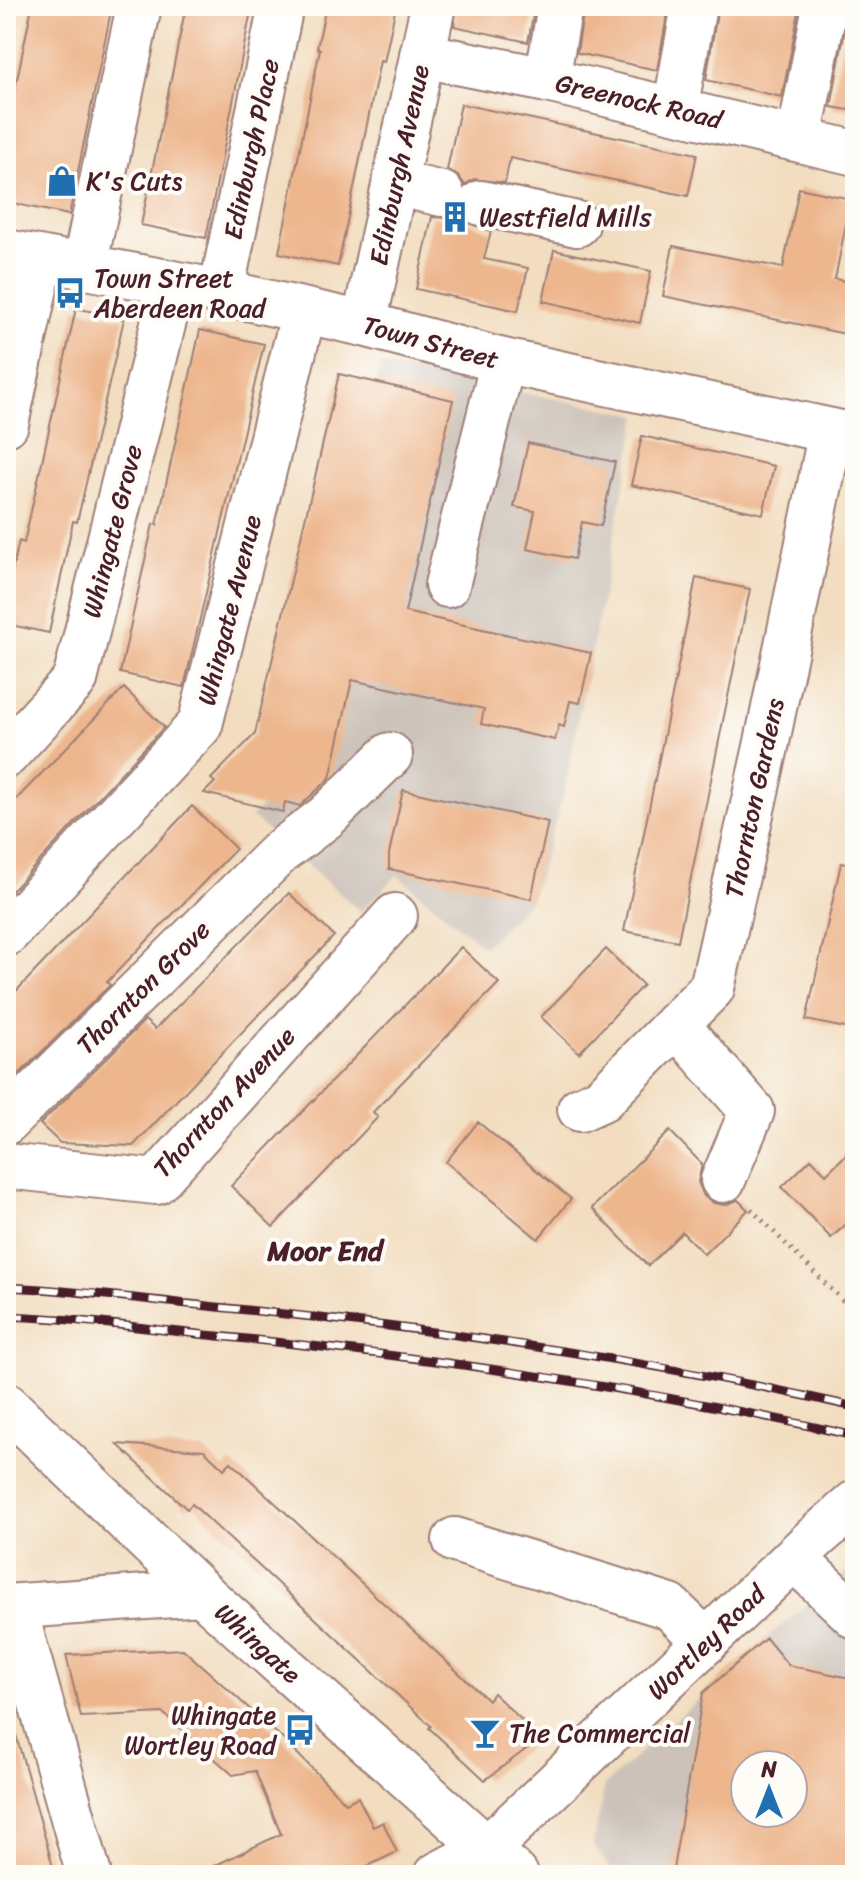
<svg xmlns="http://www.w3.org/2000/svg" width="861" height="1881" font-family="Sriracha,sans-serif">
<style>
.industrial{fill:#ccc2b9;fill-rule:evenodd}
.building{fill:#edb68d;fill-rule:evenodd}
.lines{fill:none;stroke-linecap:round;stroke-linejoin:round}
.minor-casing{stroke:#9e7e76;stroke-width:48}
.path{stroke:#9e7e76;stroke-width:5;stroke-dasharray:2 6;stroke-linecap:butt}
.minor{stroke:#fff;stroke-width:44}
.rail-casing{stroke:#4a1f2b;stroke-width:9}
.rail{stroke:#fdfcf7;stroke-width:6;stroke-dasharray:18;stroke-linecap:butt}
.labels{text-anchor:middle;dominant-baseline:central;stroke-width:8;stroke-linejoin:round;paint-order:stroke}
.street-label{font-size:26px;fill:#4a1f2b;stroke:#fdfcf7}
.poi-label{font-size:26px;fill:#4a1f2b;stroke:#fdfcf7;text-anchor:start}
.neighbourhood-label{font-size:28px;font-weight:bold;fill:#4a1f2b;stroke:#fdfcf7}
</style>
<rect width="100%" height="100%" fill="#fdfcf7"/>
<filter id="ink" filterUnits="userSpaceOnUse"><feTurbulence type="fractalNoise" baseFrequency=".0125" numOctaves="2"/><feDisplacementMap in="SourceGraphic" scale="16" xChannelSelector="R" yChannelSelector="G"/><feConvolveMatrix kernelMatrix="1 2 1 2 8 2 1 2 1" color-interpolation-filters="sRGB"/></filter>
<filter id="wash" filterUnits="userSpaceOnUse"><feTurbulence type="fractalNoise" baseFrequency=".006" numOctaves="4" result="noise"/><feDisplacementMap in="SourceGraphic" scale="32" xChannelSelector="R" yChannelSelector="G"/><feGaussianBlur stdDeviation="1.8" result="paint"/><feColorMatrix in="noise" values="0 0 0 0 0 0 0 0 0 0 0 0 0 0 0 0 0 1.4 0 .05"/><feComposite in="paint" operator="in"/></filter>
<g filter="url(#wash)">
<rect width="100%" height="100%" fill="#f2ddc0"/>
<!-- industrial -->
<g class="industrial">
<path d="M380,365L638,415L563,797L531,899L484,947L397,875L361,912L252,817L285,782Z"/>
<path d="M855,1565V1875H615L593,1845L605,1785L766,1638ZM745,1765H793V1813H745Z"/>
</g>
<g id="blocks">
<!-- building -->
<g class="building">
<path d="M32,6H112L69,215L6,202V133Z"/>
<path d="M186,6H252L206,238L141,225Z"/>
<path d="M326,6H396L384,62L380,61L338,266L279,253L320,49L317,48Z"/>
<path d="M457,6H535L528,42L454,26Z"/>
<path d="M584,6H669L657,70L577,53Z"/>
<path d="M718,6H800L782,97L706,80Z"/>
<path d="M849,6H855V111L831,107Z"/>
<path d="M461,104L697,154L688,196L510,158L505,183L474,179L465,185L458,175L447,170Z"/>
<path d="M799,188L851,199L835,279L855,283V336L663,296L673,246L783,268Z"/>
<path d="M458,212L465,222L491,231L484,259L528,268L518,311L416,289L432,217L448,218Z"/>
<path d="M554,250L651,271L640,323L543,301Z"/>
<path d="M76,308L124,319L77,522L73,521L49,633L6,624V598L19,541L24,543Z"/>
<path d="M200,330L264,344L184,687L120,673L153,524L157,525Z"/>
<path d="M339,374L453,400L405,612L591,653L580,703L570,701L564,727L559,725L555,740L481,724L484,709L352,680L330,778L300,806L285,802L283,812L204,793L215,782L211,779L255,734Z"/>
<path d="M642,436L774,466L763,514L631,485Z"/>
<path d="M528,443L615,462L601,526L582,522L574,559L527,549L535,511L514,507Z"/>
<path d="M696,578L750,589L678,941L624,931Z"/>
<path d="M124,688L164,727L6,897V810Z"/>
<path d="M403,790L548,822L531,899L389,869V854Z"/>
<path d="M192,806L236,849L107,982L110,985L6,1087V1002Z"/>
<path d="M841,863L855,865V1030L806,1020Z"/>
<path d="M289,893L334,936L133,1146L60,1143L40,1124L145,1020L155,1029Z"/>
<path d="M461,947L499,983L373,1112L378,1117L273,1227L231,1186Z"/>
<path d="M606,949L643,985L579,1053L541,1017Z"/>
<path d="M478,1122L571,1199L538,1239L446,1162Z"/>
<path d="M670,1131L702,1164L698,1182L704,1196L714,1203L725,1205L738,1200L748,1210L704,1254L682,1232L648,1266L592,1208Z"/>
<path d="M855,1146V1216L831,1238L782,1187L811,1159L826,1174Z"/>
<path d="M117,1444L204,1450L224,1469L231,1462L488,1700L493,1693L541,1738L485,1780L429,1728L431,1726L192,1504L187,1509Z"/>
<path d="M766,1638L788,1665L855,1679V1875H672L703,1693ZM745,1765H793V1813H745Z"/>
<path d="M183,1649L282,1738L346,1803L358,1797L373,1827L383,1822L397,1852L349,1875H195L281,1834L255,1771L233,1775L163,1713L81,1717L66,1655Z"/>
<path d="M16,1735L46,1841L55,1875H6V1736Z"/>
</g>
</g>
</g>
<g filter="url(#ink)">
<use href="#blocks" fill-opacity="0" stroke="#9e7e76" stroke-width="2"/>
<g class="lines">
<defs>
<g id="minor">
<path d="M422,55L547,80L855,153"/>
<path d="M547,80L560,6"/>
<path d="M675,110L694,6"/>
<path d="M799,139L825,6"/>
<path d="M395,183L442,194"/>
<path d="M481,203L577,224"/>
<path d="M6,252L221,292L364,324L503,361L855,436"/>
<path d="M84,267L139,6"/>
<path d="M221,292L281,6"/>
<path d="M364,324L433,6"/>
<path d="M6,424L41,260"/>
<path d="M447,585L503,361"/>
<path d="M6,755L75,680L173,284"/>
<path d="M6,934L200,725L304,311"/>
<path d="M676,1024L752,1111L723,1180"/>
<path d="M580,1109L602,1099L712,988L766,747L831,431"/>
<path d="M6,1122L280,852L326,817L390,755"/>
<path d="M6,1166L156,1182L395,916"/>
<path d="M6,1405L202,1593L516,1875"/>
<path d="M455,1540L670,1607L706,1642"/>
<path d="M794,1558L855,1616"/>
<path d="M6,1607L202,1593"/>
<path d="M14,1607L89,1875"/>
<path d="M437,1875L488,1848L815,1538L855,1503"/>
</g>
</defs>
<!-- minor casing -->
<use href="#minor" class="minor-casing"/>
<!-- path -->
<path class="path" d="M751,1209L855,1313"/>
<!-- minor -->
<use href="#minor" class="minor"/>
<defs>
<g id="rail">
<path d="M6,1287C76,1290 147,1300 217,1307C431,1328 645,1359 855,1407"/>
<path d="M6,1316C76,1318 147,1329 217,1336C431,1357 645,1388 855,1436"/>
</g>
</defs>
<!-- rail casing -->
<use href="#rail" class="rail-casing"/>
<!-- rail -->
<use href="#rail" class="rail"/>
</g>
</g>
<!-- icons -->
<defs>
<symbol id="shop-bare" viewBox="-9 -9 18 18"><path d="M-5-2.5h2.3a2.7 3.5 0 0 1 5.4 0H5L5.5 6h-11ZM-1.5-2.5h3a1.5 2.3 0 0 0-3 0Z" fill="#1f6fb2" stroke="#fdfcf7" stroke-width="2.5" paint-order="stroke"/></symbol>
<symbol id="building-bare" viewBox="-9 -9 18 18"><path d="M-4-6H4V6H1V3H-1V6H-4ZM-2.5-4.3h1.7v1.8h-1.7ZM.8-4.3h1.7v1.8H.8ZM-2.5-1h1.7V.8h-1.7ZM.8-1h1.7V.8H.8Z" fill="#1f6fb2" stroke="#fdfcf7" stroke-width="2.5" paint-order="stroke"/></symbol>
<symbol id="bus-bare" viewBox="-9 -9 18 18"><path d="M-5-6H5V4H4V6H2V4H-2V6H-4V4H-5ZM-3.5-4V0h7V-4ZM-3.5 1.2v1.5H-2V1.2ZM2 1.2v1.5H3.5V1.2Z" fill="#1f6fb2" stroke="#fdfcf7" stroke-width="2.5" paint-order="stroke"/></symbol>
<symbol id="bar-bare" viewBox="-9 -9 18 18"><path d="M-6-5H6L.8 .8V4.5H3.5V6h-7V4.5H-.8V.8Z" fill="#1f6fb2" stroke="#fdfcf7" stroke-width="2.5" paint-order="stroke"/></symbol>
</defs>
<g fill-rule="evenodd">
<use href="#shop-bare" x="40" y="159" width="44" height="44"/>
<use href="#building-bare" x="433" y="195" width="44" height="44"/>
<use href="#bus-bare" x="48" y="271" width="44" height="44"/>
<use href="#bus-bare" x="278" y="1708" width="44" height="44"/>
<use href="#bar-bare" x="463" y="1711" width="44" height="44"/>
</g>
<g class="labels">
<!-- street labels -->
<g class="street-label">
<text transform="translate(639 101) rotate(13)">Greenock Road</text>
<text transform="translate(251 149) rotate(-78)">Edinburgh Place</text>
<text transform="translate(399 165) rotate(-78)">Edinburgh Avenue</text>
<text transform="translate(431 342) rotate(15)">Town Street</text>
<text transform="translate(112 531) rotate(-76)">Whingate Grove</text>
<text transform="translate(229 610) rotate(-76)">Whingate Avenue</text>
<text transform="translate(754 798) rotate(-78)">Thornton Gardens</text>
<text transform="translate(143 987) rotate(-45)">Thornton Grove</text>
<text transform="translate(224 1102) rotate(-47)">Thornton Avenue</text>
<text transform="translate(706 1642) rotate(-44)">Wortley Road</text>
<text transform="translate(258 1643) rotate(42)">Whingate</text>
</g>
<!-- poi labels -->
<g class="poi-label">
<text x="86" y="181">K's Cuts</text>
<text x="479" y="217">Westfield Mills</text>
<text x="94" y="278">Town Street<tspan x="94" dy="30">Aberdeen Road</tspan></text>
<text x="276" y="1715" text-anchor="end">Whingate<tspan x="276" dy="30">Wortley Road</tspan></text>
<text x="509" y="1733">The Commercial</text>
</g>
<!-- neighbourhood labels -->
<g class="neighbourhood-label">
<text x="325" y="1250">Moor End</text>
</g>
</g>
<!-- margin -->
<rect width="861" height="1881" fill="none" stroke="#fdfcf7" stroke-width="32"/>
<!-- north arrow -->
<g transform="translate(769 1789)"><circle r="38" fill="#fdfcf7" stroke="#b5a4a5" stroke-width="2"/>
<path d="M0-6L14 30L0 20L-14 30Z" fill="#1f6fb2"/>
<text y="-12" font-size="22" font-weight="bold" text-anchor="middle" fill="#4a1f2b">N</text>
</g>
</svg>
